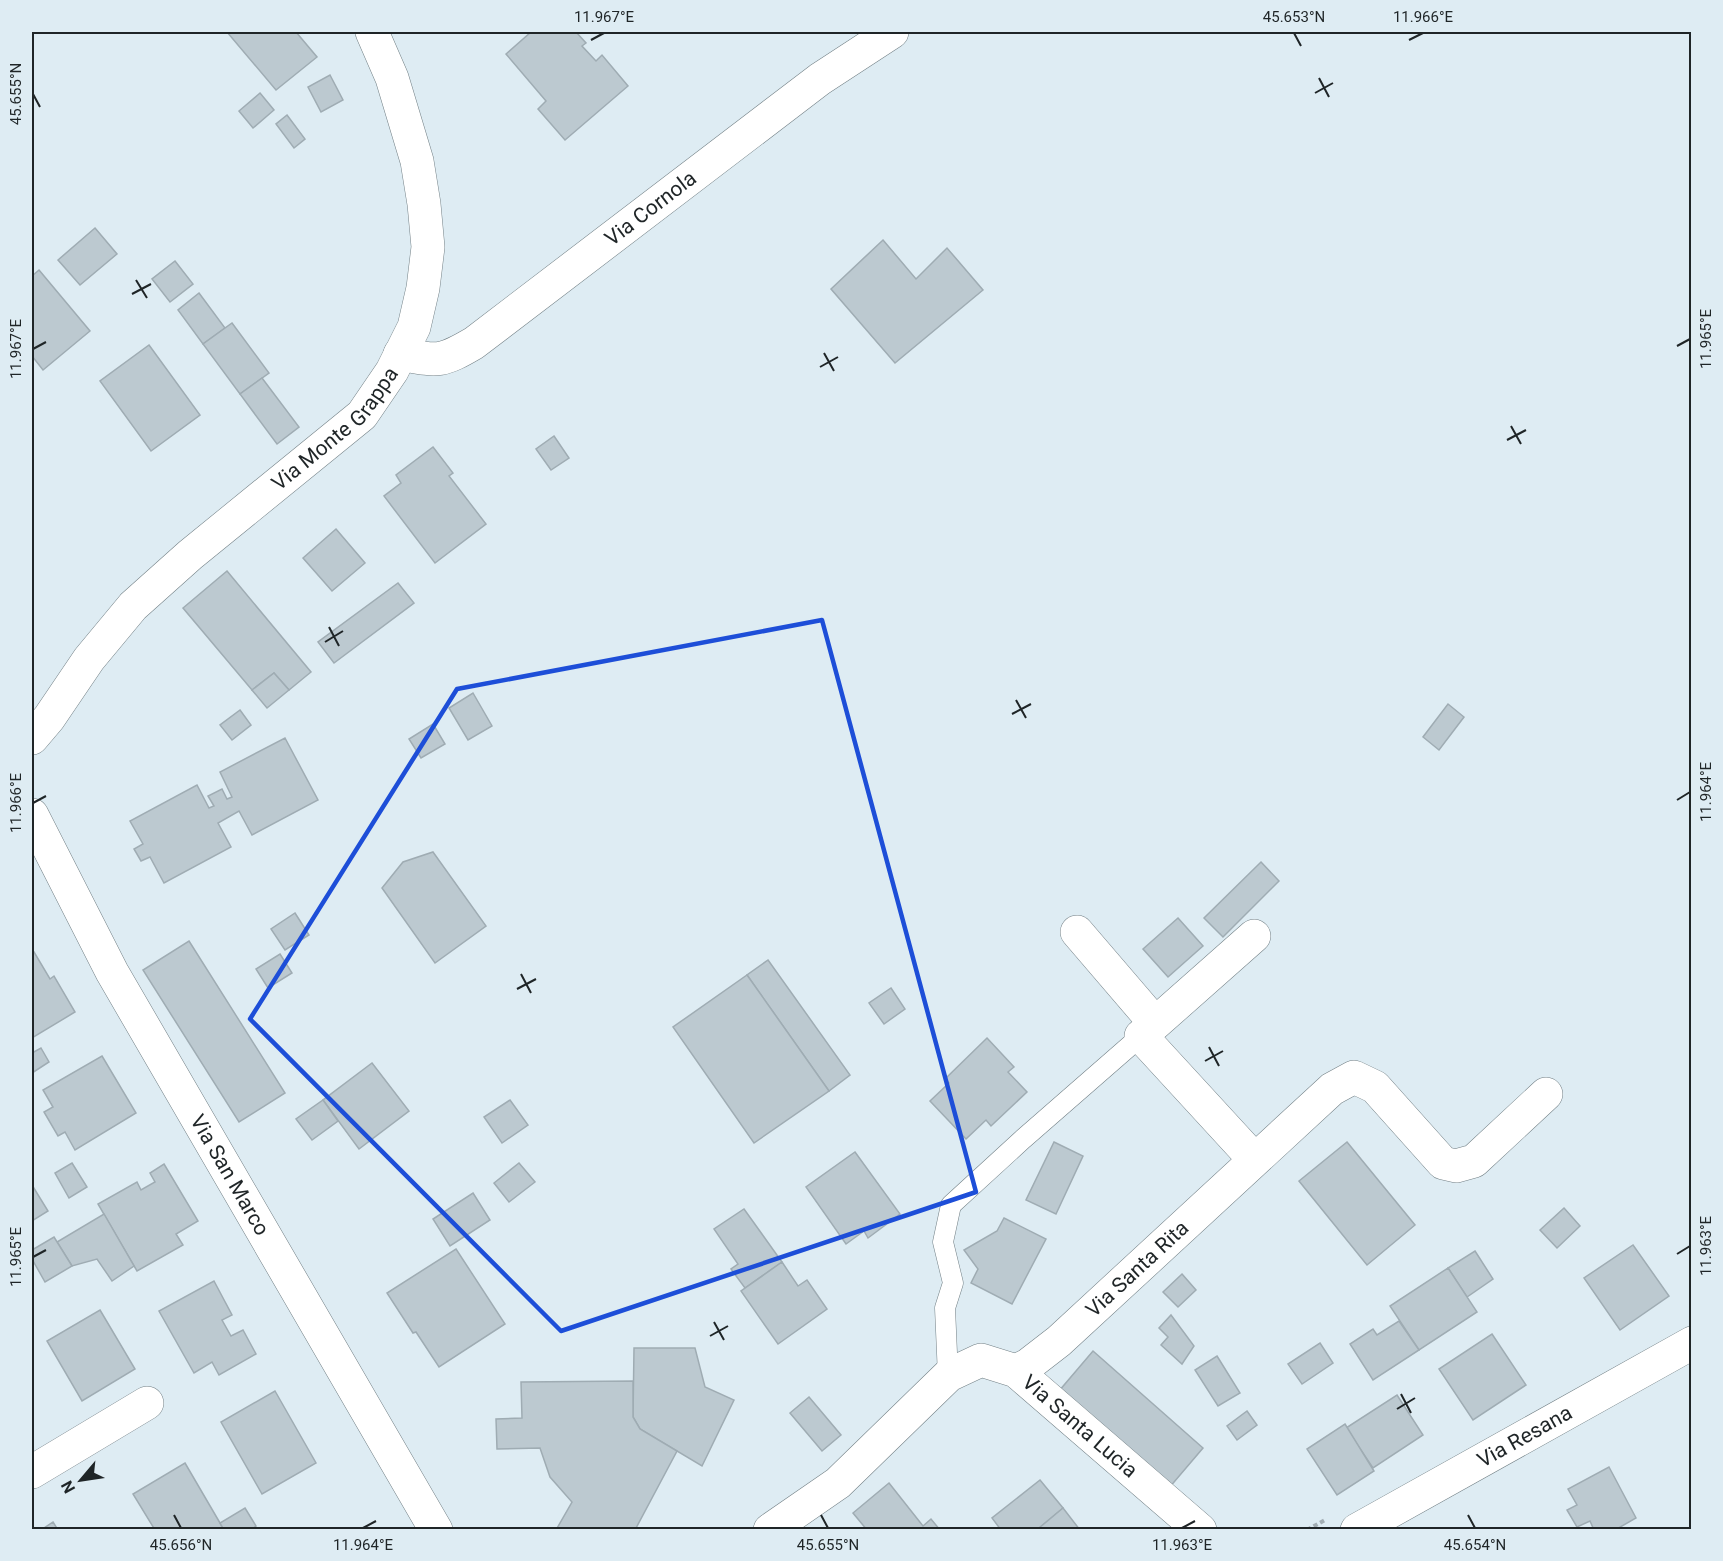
<svg xmlns="http://www.w3.org/2000/svg" width="1723" height="1561" font-family="Roboto,sans-serif">
<style>
.building{fill:#bcc9d0;stroke:#9facb3;stroke-width:1.5}
.lines{fill:none;stroke-linecap:round;stroke-linejoin:round}
.lane-casing{stroke:#738086;stroke-width:21}
.street-casing{stroke:#738086;stroke-width:34}
.secondary-casing{stroke:#738086;stroke-width:34}
.path{stroke:#a3aeb4;stroke-width:4;stroke-dasharray:4.5 3;stroke-linecap:butt}
.lane{stroke:#fff;stroke-width:20}
.street{stroke:#fff;stroke-width:33}
.secondary{stroke:#fff;stroke-width:33}
.marked{fill:none;stroke:#1d4ed8;stroke-width:4.5;stroke-linejoin:round}
.ticks{fill:none;stroke:#1f2527;stroke-width:2}
.labels{text-anchor:middle;dominant-baseline:central;stroke-width:6;stroke-linejoin:round;paint-order:stroke}
.street-label{font-size:21px;fill:#1f2527;stroke:#deecf3}
.neatline{fill:none;stroke:#1f2527;stroke-width:2}
.ticks-label{font-size:15px;text-anchor:middle;fill:#1f2527}
</style>
<rect width="100%" height="100%" fill="#deecf3"/>
<!-- building -->
<g class="building">
<path d="M227,32H296L317,57L276,90Z"/>
<path d="M531,32H576L586,43L582,46L596,61L602,55L628,86L565,140L538,109L546,101L506,54Z"/>
<path d="M330,75L343,100L321,112L308,87Z"/>
<path d="M260,93L274,110L253,128L239,111Z"/>
<path d="M287,115L305,139L294,148L276,124Z"/>
<path d="M95,228L117,254L80,285L58,260Z"/>
<path d="M883,240L916,279L947,248L983,290L895,363L831,289Z"/>
<path d="M175,261L193,284L170,302L152,279Z"/>
<path d="M39,270L90,331L43,370L32,356V276Z"/>
<path d="M199,293L225,328L203,344L178,310Z"/>
<path d="M232,323L269,373L240,394L203,344Z"/>
<path d="M149,345L200,415L151,451L100,381Z"/>
<path d="M262,378L299,427L277,444L240,394Z"/>
<path d="M554,436L569,458L551,470L536,449Z"/>
<path d="M433,447L453,473L449,476L486,524L435,563L384,496L401,483L396,475Z"/>
<path d="M336,529L365,563L332,591L303,558Z"/>
<path d="M227,571L311,672L289,690L274,673L252,690L183,608Z"/>
<path d="M398,583L414,603L334,663L318,642Z"/>
<path d="M274,673L289,690L267,708L252,690Z"/>
<path d="M473,693L492,726L468,740L449,708Z"/>
<path d="M1448,704L1464,717L1439,750L1423,737Z"/>
<path d="M240,710L251,725L232,740L220,725Z"/>
<path d="M433,724L445,744L421,758L409,739Z"/>
<path d="M285,738L318,800L252,835L239,811L218,823L231,847L164,883L150,857L141,861L134,849L143,844L130,821L197,785L209,808L214,806L208,796L222,789L227,799L232,797L220,772Z"/>
<path d="M433,852L486,926L435,963L382,888L403,862Z"/>
<path d="M1261,862L1279,881L1223,937L1204,918Z"/>
<path d="M295,913L309,935L285,950L271,929Z"/>
<path d="M1178,918L1203,946L1168,977L1143,949Z"/>
<path d="M189,941L285,1093L239,1122L143,970Z"/>
<path d="M34,952L50,979L54,976L75,1012L32,1038V953Z"/>
<path d="M280,954L292,973L268,988L256,969Z"/>
<path d="M768,960L850,1075L829,1091L747,975Z"/>
<path d="M747,975L829,1091L754,1143L673,1027Z"/>
<path d="M891,988L905,1009L884,1024L869,1003Z"/>
<path d="M987,1038L1014,1067L1008,1072L1027,1092L991,1126L986,1120L966,1139L930,1101L949,1083L945,1079Z"/>
<path d="M41,1048L49,1062L32,1073V1053Z"/>
<path d="M102,1056L136,1113L75,1150L65,1132L58,1136L44,1112L53,1107L43,1090Z"/>
<path d="M372,1063L409,1111L359,1149L323,1100Z"/>
<path d="M323,1100L338,1121L312,1140L296,1119Z"/>
<path d="M510,1100L528,1125L502,1143L484,1117Z"/>
<path d="M1054,1142L1083,1156L1056,1214L1026,1200Z"/>
<path d="M1347,1142L1415,1225L1367,1265L1299,1181Z"/>
<path d="M855,1152L900,1214L868,1238L864,1231L846,1244L806,1187Z"/>
<path d="M72,1163L87,1187L69,1198L55,1173Z"/>
<path d="M519,1163L535,1182L509,1202L494,1183Z"/>
<path d="M164,1164L198,1221L176,1234L183,1245L137,1271L98,1204L137,1182L141,1190L155,1182L150,1173Z"/>
<path d="M32,1185L48,1211L32,1221Z"/>
<path d="M473,1193L490,1220L450,1246L433,1219Z"/>
<path d="M1564,1208L1580,1226L1557,1248L1540,1230Z"/>
<path d="M744,1209L782,1262L745,1288L731,1269L738,1264L714,1229Z"/>
<path d="M104,1214L134,1266L112,1281L97,1259L72,1266L57,1242Z"/>
<path d="M1004,1218L1046,1239L1012,1304L971,1283L978,1269L964,1250L997,1231Z"/>
<path d="M54,1237L72,1266L45,1282L32,1259V1250Z"/>
<path d="M1633,1245L1669,1296L1620,1330L1584,1278Z"/>
<path d="M456,1249L505,1324L439,1367L416,1332L413,1333L387,1293Z"/>
<path d="M1475,1251L1493,1279L1467,1297L1448,1268Z"/>
<path d="M782,1262L798,1286L807,1280L827,1309L778,1344L741,1291Z"/>
<path d="M1448,1268L1477,1312L1419,1350L1390,1306Z"/>
<path d="M1182,1274L1196,1290L1178,1307L1163,1292Z"/>
<path d="M214,1281L232,1315L222,1320L231,1336L243,1330L256,1354L219,1375L212,1362L194,1373L159,1311Z"/>
<path d="M100,1310L135,1369L82,1401L47,1341Z"/>
<path d="M1171,1315L1194,1346L1182,1364L1161,1345L1168,1337L1159,1328Z"/>
<path d="M1399,1321L1419,1350L1373,1380L1350,1344L1373,1329L1377,1335Z"/>
<path d="M1492,1334L1526,1385L1473,1420L1439,1369Z"/>
<path d="M1320,1343L1333,1363L1302,1384L1288,1364Z"/>
<path d="M634,1348H695L705,1387L734,1400L702,1466L640,1429L633,1417Z"/>
<path d="M1093,1351L1203,1448L1169,1488L1059,1391Z"/>
<path d="M1217,1356L1240,1393L1218,1406L1195,1370Z"/>
<path d="M633,1381V1417L640,1429L677,1451L635,1530H556L572,1502L550,1477L540,1448L497,1449L496,1419L522,1418L521,1382Z"/>
<path d="M275,1391L316,1463L262,1494L221,1422Z"/>
<path d="M1397,1395L1423,1435L1373,1468L1346,1428Z"/>
<path d="M809,1397L841,1435L822,1451L790,1413Z"/>
<path d="M1247,1411L1257,1425L1237,1440L1227,1426Z"/>
<path d="M1345,1424L1374,1471L1337,1495L1307,1449Z"/>
<path d="M185,1463L220,1523L224,1530H155L133,1494Z"/>
<path d="M1609,1467L1636,1518L1615,1530H1594L1590,1521L1577,1527L1567,1510L1577,1505L1568,1489Z"/>
<path d="M1040,1480L1063,1508L1037,1530H1001L992,1518Z"/>
<path d="M889,1483L923,1526L931,1519L940,1530H867L853,1513Z"/>
<path d="M245,1508L256,1526L251,1530H224L220,1523Z"/>
<path d="M1063,1508L1080,1530H1040L1039,1528Z"/>
<path d="M53,1522L58,1530H41Z"/>
</g>
<g class="lines">
<defs>
<path id="lane" d="M948,1376L945,1308L953,1283L943,1242L951,1205L1023,1139L1141,1036"/>
<g id="street">
<path id="s1" d="M400,354C438,361 440,363 474,343L820,79L892,32"/>
<path id="s2" d="M32,738L49,718L89,659L133,606L190,555L362,415L392,371L414,327L423,288L428,247L424,204L417,161L392,78L372,32"/>
<path d="M1077,932L1155,1023"/>
<path d="M1254,1159L1141,1036L1254,936"/>
<path id="s3" d="M1016,1371L1028,1365L1059,1341L1332,1089L1354,1077L1375,1087L1443,1163L1456,1166L1474,1161L1546,1094"/>
<path d="M32,1472L147,1403"/>
<path id="s4" d="M770,1530L838,1483L949,1375L981,1360L1016,1371L1200,1530"/>
</g>
<g id="secondary">
<path id="s5" d="M32,815L112,972L436,1530"/>
<path id="s6" d="M1357,1530L1692,1343"/>
</g>
</defs>
<!-- lane casing -->
<use href="#lane" class="lane-casing"/>
<!-- street casing -->
<use href="#street" class="street-casing"/>
<!-- secondary casing -->
<use href="#secondary" class="secondary-casing"/>
<!-- path -->
<path class="path" d="M1307,1530L1325,1520"/>
<!-- lane -->
<use href="#lane" class="lane"/>
<!-- street -->
<use href="#street" class="street"/>
<!-- secondary -->
<use href="#secondary" class="secondary"/>
</g>
<!-- marked area -->
<path class="marked" d="M822,620L976,1192L561,1331L250,1019L457,689Z"/>
<!-- ticks -->
<path class="ticks" d="M1294,33L1301,46M591,40L604,33M1409,40L1423,33M1319,78L1329,97M1315,93L1333,83M33,94L40,107M136,280L147,298M132,294L151,284M1677,346L1690,339M33,349L46,342M824,353L834,371M820,367L838,357M1511,426L1521,444M1507,440L1526,430M329,627L339,646M325,642L343,631M1016,700L1026,718M1012,714L1031,704M1677,800L1690,792M33,803L46,796M521,974L531,993M517,989L536,979M1209,1047L1219,1066M1205,1061L1223,1051M1677,1254L1690,1246M33,1257L46,1250M714,1322L724,1340M710,1336L728,1326M1401,1394L1411,1413M1397,1409L1415,1398M174,1515L181,1528M821,1515L828,1528M1468,1515L1475,1528M363,1528L376,1521M1182,1528L1195,1521"/>
<g class="labels">
<!-- street labels -->
<g class="street-label">
<text stroke="none"><textPath href="#s1" startOffset="300">Via Cornola</textPath></text>
<text stroke="none"><textPath href="#s2" startOffset="436">Via Monte Grappa</textPath></text>
<text stroke="none"><textPath href="#s5" startOffset="411">Via San Marco</textPath></text>
<text stroke="none"><textPath href="#s3" startOffset="159">Via Santa Rita</textPath></text>
<text stroke="none"><textPath href="#s4" startOffset="394">Via Santa Lucia</textPath></text>
<text stroke="none"><textPath href="#s6" startOffset="192">Via Resana</textPath></text>
</g>
</g>
<!-- border -->
<rect width="1723" height="1561" fill="none" stroke="#deecf3" stroke-width="66"/>
<!-- north arrow -->
<g transform="translate(81 1480) rotate(241)" stroke="#deecf3" stroke-width="4.5" paint-order="stroke">
<path d="M0-4.5L10 22L0 15L-10 22Z" fill="#1f2527"/>
<text y="-9" font-size="16" font-weight="bold" text-anchor="middle" fill="#1f2527">N</text>
</g>
<rect x="33" y="33" width="1657" height="1495" class="neatline"/>
<g class="ticks-label">
<text x="604" y="22">11.967°E</text>
<text x="1294" y="22">45.653°N</text>
<text x="1423" y="22">11.966°E</text>
<text transform="translate(16 94) rotate(-90)" y="5">45.655°N</text>
<text transform="translate(1706 339) rotate(-90)" y="5">11.965°E</text>
<text transform="translate(16 349) rotate(-90)" y="5">11.967°E</text>
<text transform="translate(1706 792) rotate(-90)" y="5">11.964°E</text>
<text transform="translate(16 803) rotate(-90)" y="5">11.966°E</text>
<text transform="translate(1706 1246) rotate(-90)" y="5">11.963°E</text>
<text transform="translate(16 1257) rotate(-90)" y="5">11.965°E</text>
<text x="181" y="1550">45.656°N</text>
<text x="363" y="1550">11.964°E</text>
<text x="828" y="1550">45.655°N</text>
<text x="1182" y="1550">11.963°E</text>
<text x="1475" y="1550">45.654°N</text>
</g>
</svg>
